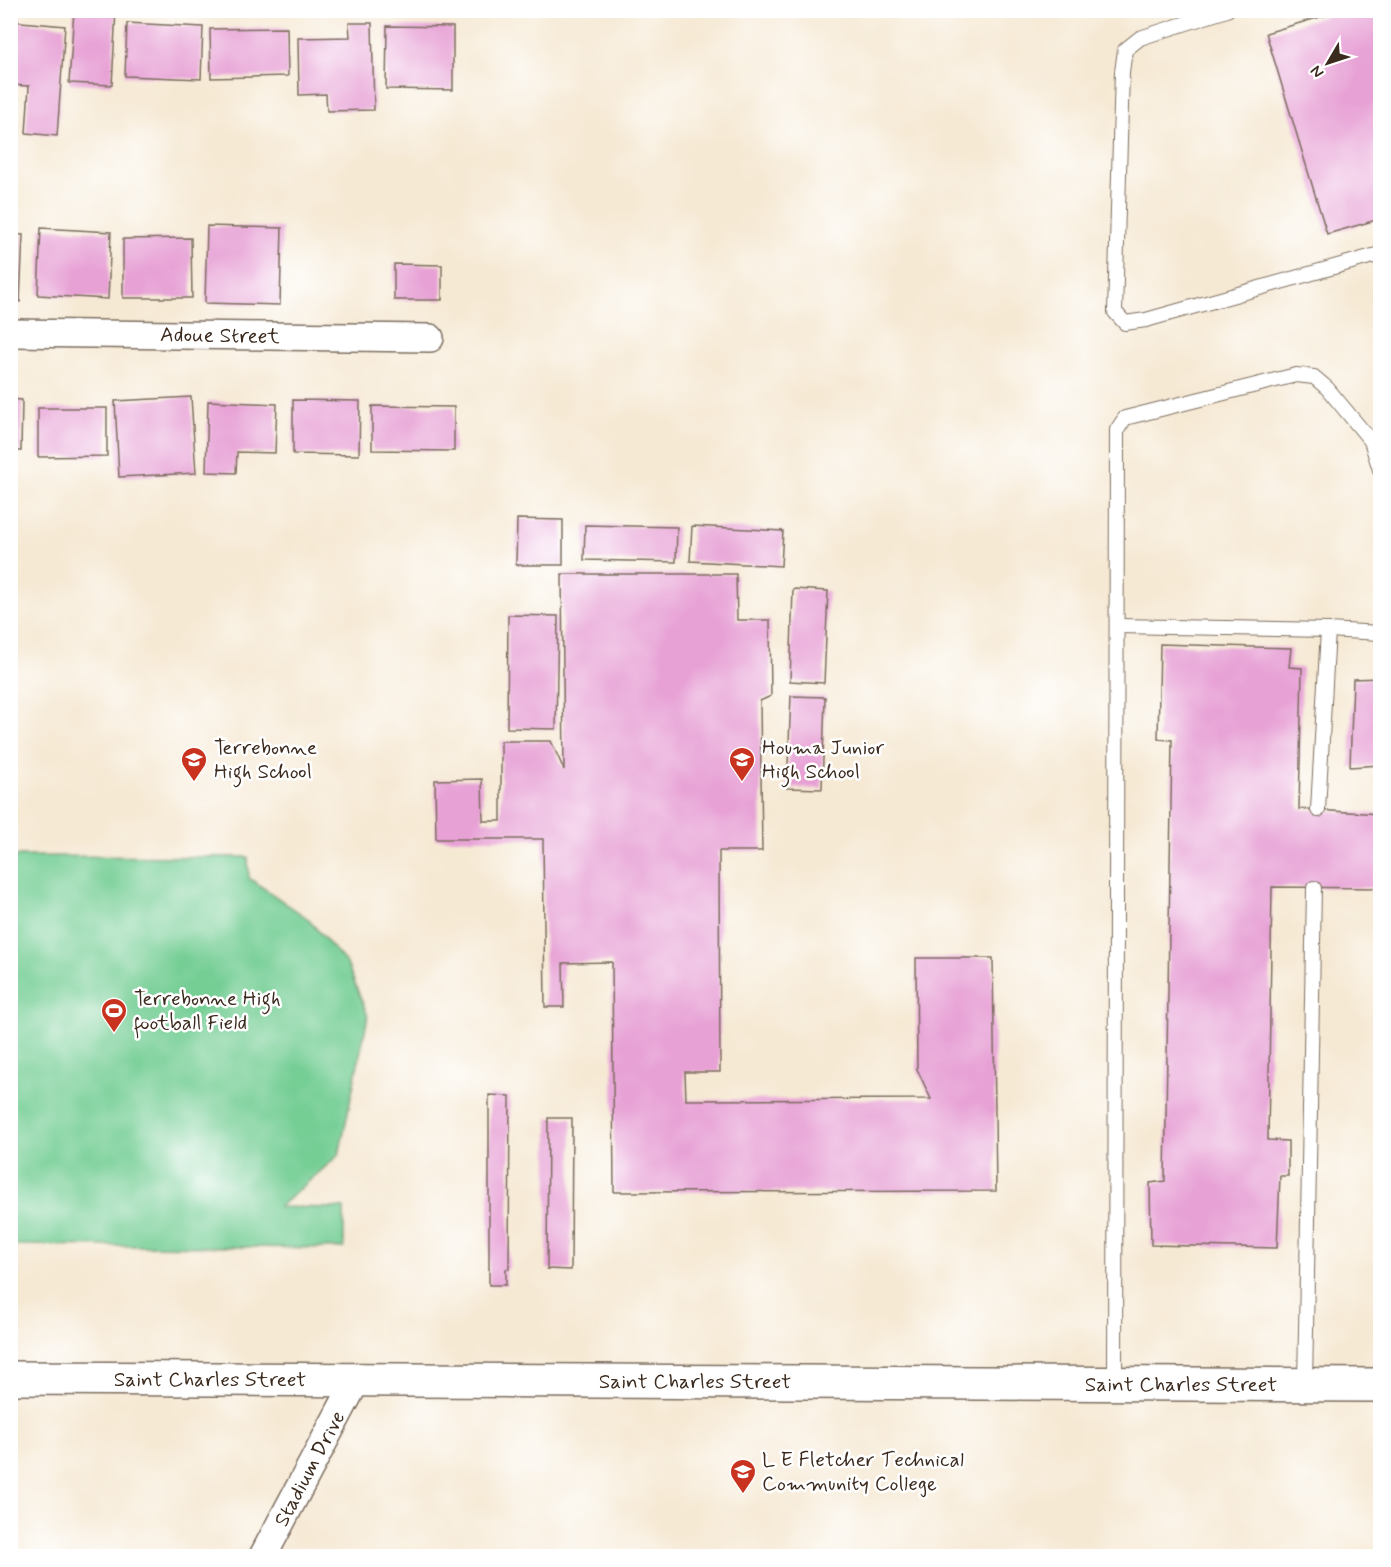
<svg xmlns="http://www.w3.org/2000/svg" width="1391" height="1567" font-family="Mynerve,sans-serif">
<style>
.green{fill:#75ce94;stroke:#587c59;stroke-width:1.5}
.building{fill:#e7a1d5}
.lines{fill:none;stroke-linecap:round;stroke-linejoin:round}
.lane-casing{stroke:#7c6d5e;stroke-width:16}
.street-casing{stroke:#7c6d5e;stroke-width:30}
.secondary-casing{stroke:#7c6d5e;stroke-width:36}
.lane{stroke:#fff;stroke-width:14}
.street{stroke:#fff;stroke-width:27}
.secondary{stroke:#fff;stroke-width:33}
.labels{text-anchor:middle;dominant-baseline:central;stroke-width:5;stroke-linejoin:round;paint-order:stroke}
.street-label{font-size:21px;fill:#3b2a1e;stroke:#fff}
.poi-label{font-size:21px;fill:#3b2a1e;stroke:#fff;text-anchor:start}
</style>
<rect width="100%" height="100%" fill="#fff"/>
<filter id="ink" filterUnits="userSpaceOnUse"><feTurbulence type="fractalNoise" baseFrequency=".0167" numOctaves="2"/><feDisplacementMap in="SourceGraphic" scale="12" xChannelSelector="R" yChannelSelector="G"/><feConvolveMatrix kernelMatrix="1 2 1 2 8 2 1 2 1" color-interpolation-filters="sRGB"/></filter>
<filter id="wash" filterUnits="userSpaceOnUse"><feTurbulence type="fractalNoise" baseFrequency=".008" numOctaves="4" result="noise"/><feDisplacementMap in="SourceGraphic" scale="24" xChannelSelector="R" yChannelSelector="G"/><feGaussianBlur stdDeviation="1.35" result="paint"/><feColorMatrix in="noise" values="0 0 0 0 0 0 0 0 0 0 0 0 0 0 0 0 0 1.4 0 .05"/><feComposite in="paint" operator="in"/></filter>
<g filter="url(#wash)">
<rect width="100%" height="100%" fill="#f6e9d4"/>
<!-- green -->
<path class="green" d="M11,856L248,857L249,878L307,918L347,964L368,1016L339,1155L279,1207L344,1208V1248L11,1245Z"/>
<g id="blocks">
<!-- building -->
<g class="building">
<path d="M74,10H116L112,85L69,83Z"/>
<path d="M1344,10H1380V219L1327,234L1266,33Z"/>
<path d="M10,21L65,26L57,136L26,133L29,86L10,85Z"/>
<path d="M127,23L203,27L201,79L125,76Z"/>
<path d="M349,23H372L374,110L327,111L326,94L299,95L298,38L350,37Z"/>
<path d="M387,26L453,27V90L386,89Z"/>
<path d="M287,28L288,76L211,78L210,29Z"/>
<path d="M10,98H14L12,133H10Z"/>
<path d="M207,226L282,228L280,305L205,303Z"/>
<path d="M41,228L111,232L108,299L38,295Z"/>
<path d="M10,234L23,235L20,302L10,301Z"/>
<path d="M191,238L192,298H123V239Z"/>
<path d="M394,264L442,265V300H394Z"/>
<path d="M191,397L196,473L119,477L115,401Z"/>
<path d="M10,399L22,400L21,451H10Z"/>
<path d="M293,400L360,401L359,455L293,454Z"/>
<path d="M208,401L277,404L275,453L237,452L236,473L206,472Z"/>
<path d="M372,406L454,407V451L372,450Z"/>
<path d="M38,408H107V456L38,457Z"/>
<path d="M517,519L563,520V565H516Z"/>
<path d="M585,525L677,527L676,562L584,560Z"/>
<path d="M692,526L783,531L781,566L690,561Z"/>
<path d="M562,574H736L737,620H770L771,696L760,701L762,851H719L720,1072H685L686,1100L931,1099L917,1069L916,958H993L996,1191L614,1192L612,962L563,963L564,1007H545L543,839H436L435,780L482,779L483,821H501V741H551L564,770Z"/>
<path d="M793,589L828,591L824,683L790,681Z"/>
<path d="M508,615L558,616L556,729L507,728Z"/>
<path d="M1160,644L1291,648L1289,667L1302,668L1299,809L1380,814V888L1272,887L1268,1140L1288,1141V1176H1280L1277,1248L1151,1245L1150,1183L1165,1181L1172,740L1158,739Z"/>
<path d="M1380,678V765L1350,767L1353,679Z"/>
<path d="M791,696L825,697L822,789L787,788Z"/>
<path d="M489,1095L510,1096L509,1269H506V1285H489Z"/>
<path d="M548,1118H572L571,1270L547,1269Z"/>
</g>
</g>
</g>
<g filter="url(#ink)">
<use href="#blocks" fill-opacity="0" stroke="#7c6d5e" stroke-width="1.5"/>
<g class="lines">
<defs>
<g id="lane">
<path d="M1227,10L1140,38L1125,50L1122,72L1115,312L1125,323L1146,320L1380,254"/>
<path d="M1117,626L1328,630L1380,633"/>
<path d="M1318,810L1328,630"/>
<path d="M1115,1384L1117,430L1125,418L1296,375L1314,377L1327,388L1371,441L1380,470"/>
<path d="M1305,1385L1314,888"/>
</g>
<g id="street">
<path d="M10,333L430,338"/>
<path d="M263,1556L356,1381"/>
</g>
<path id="secondary" d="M10,1378L1380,1385"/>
</defs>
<!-- lane casing -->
<use href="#lane" class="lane-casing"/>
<!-- street casing -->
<use href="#street" class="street-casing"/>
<!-- secondary casing -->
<use href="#secondary" class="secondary-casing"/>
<!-- lane -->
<use href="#lane" class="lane"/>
<!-- street -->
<use href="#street" class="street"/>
<!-- secondary -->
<use href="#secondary" class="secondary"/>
</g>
</g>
<!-- icons -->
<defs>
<symbol id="school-pin" viewBox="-11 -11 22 30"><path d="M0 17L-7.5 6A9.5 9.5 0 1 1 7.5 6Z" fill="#c8321e" stroke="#fff"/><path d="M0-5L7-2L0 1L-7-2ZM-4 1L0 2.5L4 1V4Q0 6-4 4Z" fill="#fff"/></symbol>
<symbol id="stadium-pin" viewBox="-11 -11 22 30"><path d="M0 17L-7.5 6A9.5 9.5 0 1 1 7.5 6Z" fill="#c8321e" stroke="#fff"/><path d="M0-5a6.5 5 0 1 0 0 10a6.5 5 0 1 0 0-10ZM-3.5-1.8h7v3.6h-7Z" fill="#fff"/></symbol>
<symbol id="university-pin" viewBox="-11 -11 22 30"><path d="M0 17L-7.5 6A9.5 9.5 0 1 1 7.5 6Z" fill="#c8321e" stroke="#fff"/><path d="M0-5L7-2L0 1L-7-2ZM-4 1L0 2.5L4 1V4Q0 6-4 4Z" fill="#fff"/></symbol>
</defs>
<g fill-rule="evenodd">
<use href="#school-pin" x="179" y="745" width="30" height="40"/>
<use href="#school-pin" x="727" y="745" width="30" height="40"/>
<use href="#stadium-pin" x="99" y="996" width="30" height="40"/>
<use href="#university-pin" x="728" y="1457" width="30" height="40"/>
</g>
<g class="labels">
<!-- street labels -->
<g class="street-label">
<text transform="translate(220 336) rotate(1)">Adoue Street</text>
<text x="210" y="1380">Saint Charles Street</text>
<text x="695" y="1382">Saint Charles Street</text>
<text x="1181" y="1385">Saint Charles Street</text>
<text transform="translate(310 1469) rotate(-62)">Stadium Drive</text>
</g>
<!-- poi labels -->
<g class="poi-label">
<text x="214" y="748">Terrebonne<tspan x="214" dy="24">High School</tspan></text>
<text x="762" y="748">Houma Junior<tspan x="762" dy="24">High School</tspan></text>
<text x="134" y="999">Terrebonne High<tspan x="134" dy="24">football Field</tspan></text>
<text x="762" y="1460">L E Fletcher Technical<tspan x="762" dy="24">Community College</tspan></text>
</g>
</g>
<!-- margin -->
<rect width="1391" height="1567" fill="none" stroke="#fff" stroke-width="36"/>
<!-- north arrow -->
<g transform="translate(1328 63) rotate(231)" stroke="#ffffff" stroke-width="4.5" paint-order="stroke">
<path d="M0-4.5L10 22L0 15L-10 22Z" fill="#3b2a1e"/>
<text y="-9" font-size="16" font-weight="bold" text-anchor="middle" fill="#3b2a1e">N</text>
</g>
</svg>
